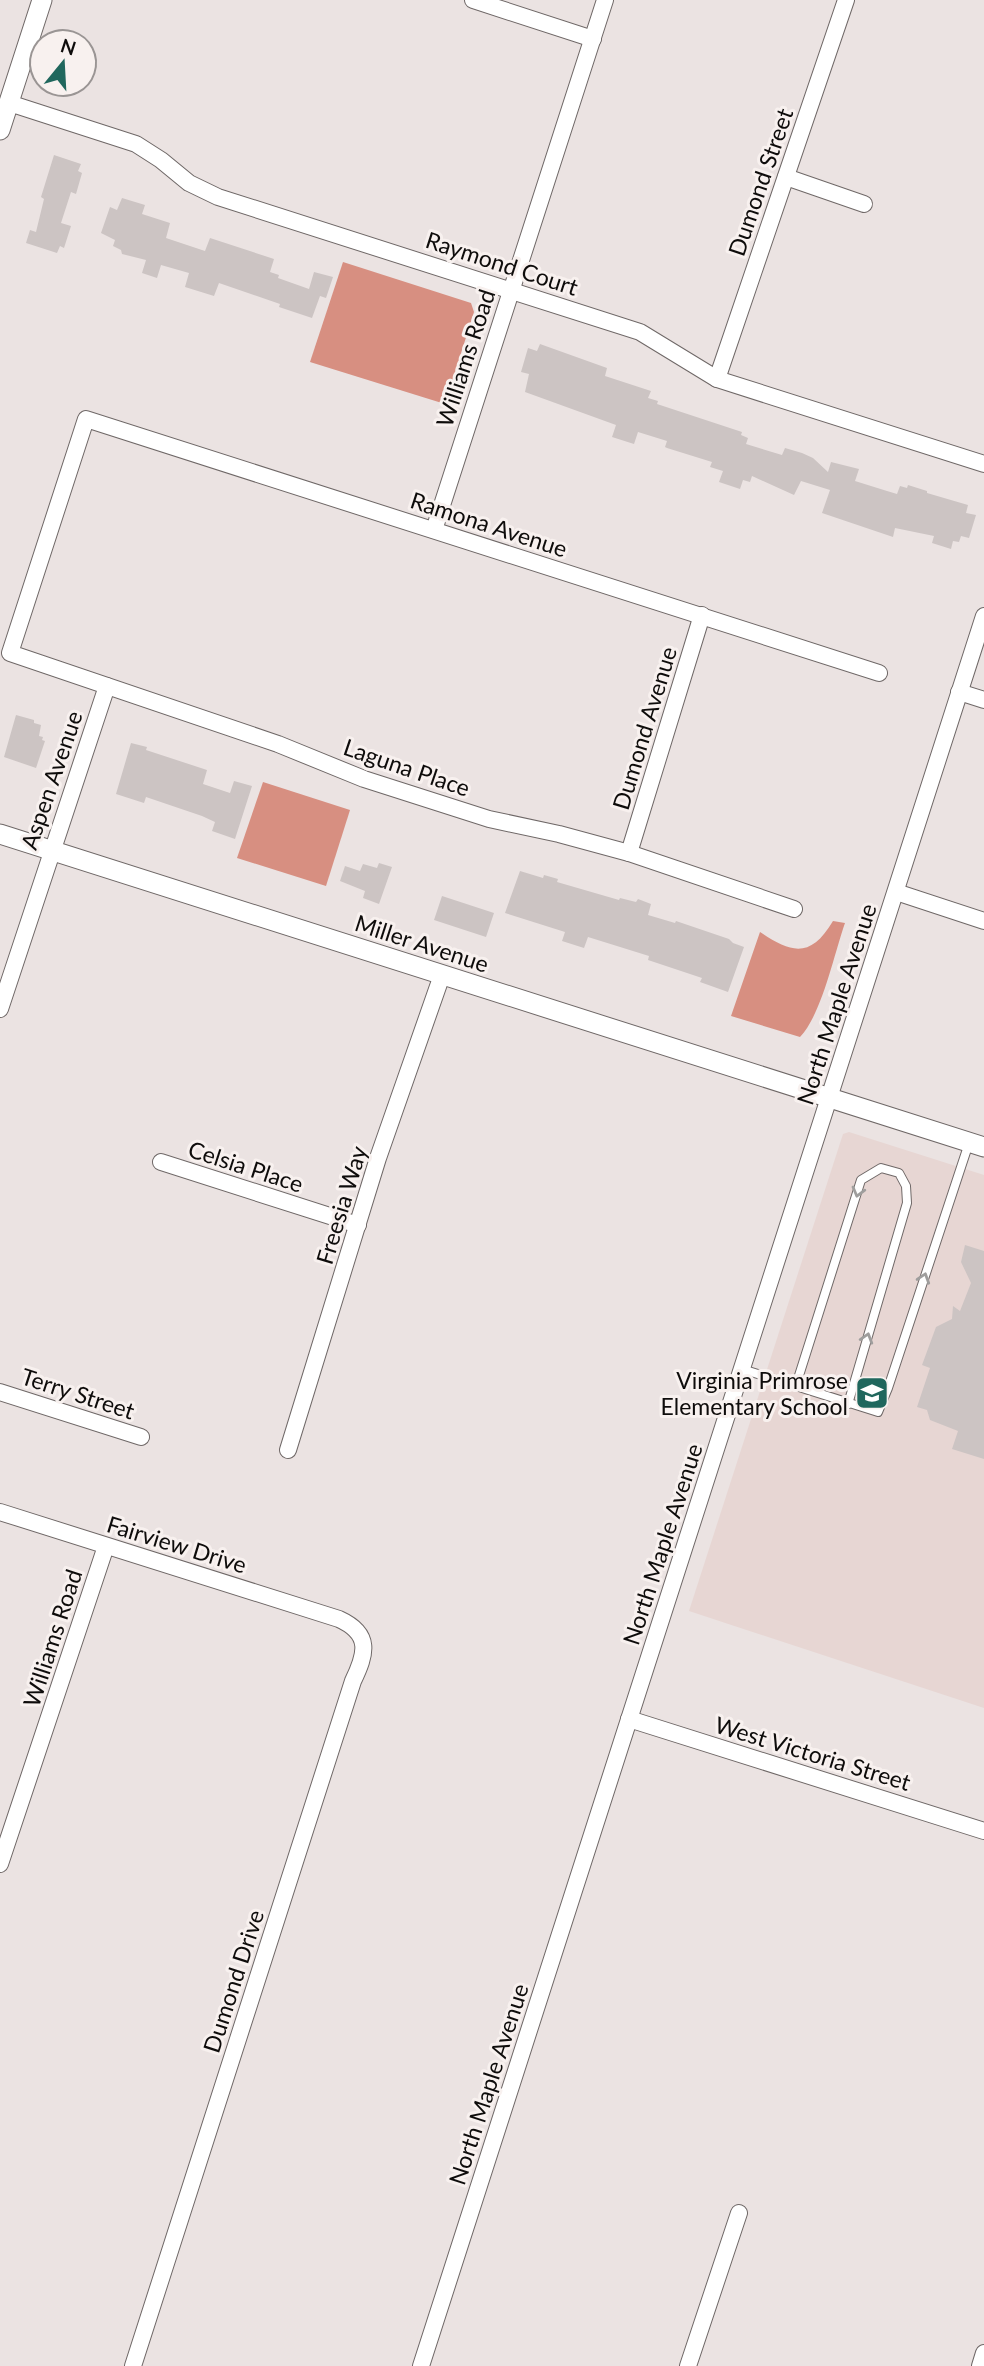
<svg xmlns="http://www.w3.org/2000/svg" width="984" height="2366" font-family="Lato,sans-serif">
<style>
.built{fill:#e7d6d3}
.water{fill:#d78f81}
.building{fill:#ccc4c3}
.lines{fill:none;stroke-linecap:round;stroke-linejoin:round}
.service-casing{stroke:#6f6867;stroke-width:10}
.minor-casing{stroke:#6f6867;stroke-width:18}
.tertiary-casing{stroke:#6f6867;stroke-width:21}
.service{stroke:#fff;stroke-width:8}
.minor{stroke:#fff;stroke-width:16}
.tertiary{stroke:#fff;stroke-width:19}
.oneway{stroke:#9f9e9d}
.labels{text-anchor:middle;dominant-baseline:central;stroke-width:6;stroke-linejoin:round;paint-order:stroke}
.street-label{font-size:23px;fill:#0e0c0b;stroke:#f8f1ef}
.poi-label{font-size:23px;fill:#0e0c0b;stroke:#f8f1ef;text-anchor:end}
</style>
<rect width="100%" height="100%" fill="#ebe3e2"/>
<!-- built -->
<path class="built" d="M849,1132L984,1175V1708L689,1611L843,1134Z"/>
<!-- water -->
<g class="water">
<path d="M343,262L471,303L474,312L445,404L310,362Z"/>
<path d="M263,782L350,810L326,886L237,858Z"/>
<path d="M833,921L845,923C834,954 822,1014 800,1037L731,1016L760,932C792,954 811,958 833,921Z"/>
</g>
<!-- building -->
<g class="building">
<path d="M54,155L81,164L78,171L82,173L76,194L71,192L61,223L71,226L64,248L60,246L57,253L26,243L30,230L36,232L44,199L41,197Z"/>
<path d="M122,198L145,205L142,214L170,223L166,238L205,251L210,238L274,259L270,272L279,275L278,278L309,289L314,272L333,277L326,298L320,296L312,318L279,307L280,304L219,283L214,296L185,287L189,273L161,265L157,278L142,273L146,260L122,254L121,250L113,246L115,240L101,233L110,207L117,210Z"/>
<path d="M540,344L607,368L605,376L651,391L648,398L658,401L657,404L742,432L741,435L748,438L746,444L782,455L785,448L802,453L813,458L828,472L831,462L859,469L855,481L887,491L897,494L900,486L907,488L908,485L927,491V493L968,505L966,513L976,515L969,538L961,536L959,542L953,541L951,549L932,543L934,536L895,528L893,537L822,513L830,490L801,481L794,495L752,476L750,482L743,480L740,489L719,482L723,471L710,467L712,462L667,448L665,447L667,441L638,432L634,444L612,437L616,425L525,392L529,374L521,372L528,348L537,351Z"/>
<path d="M16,715L34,720V723L41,725L39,736L43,737L42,740L45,741L36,768L4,757Z"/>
<path d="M131,743L147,747L146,750L207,770L203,784L230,793L234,781L252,786L235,839L212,831L215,822L202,816L146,797L144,803L116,794Z"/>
<path d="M379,863L392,867L379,904L363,898L365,891L340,881L345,866L360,871L363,864L377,868Z"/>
<path d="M520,871L543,878L544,875L558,879L557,882L619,900L620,898L636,902L638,899L651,904L648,915L675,923L676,921L729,939L733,943L744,947L728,992L700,982L702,978L648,960L649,956L588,937L584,948L562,941L565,932L505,913Z"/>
<path d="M442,896L494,913L486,937L434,920Z"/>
<path d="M965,1245L984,1251V1459L952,1449L958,1431L930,1420L927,1410L917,1407L930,1368L922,1365L936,1327L952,1319L953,1306L960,1311L971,1283L961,1262Z"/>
</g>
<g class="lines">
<defs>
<g id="service">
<path d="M742,1369L878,1412L888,1388L969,1143"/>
<path d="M796,1385L861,1180L881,1168L899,1173L906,1186L907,1203L848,1404"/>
</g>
<g id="minor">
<path d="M473,0L593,39"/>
<path d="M9,103L136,144L161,160L189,183L218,197L640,332L717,379L984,464"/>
<path d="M786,177L864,204"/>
<path d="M717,379L846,0"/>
<path d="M434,530L605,0"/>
<path d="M959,692L984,700"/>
<path d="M629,853L702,615"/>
<path d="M896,892L984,921"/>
<path d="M794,909L629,853L559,834L489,819L364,779L278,744L10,653L86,419L879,673"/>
<path d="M0,1009L107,686"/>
<path d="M161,1162L358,1225"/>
<path d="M0,1392L141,1437"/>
<path d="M288,1450L378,1158L442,975"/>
<path d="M0,1512L339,1619C372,1634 366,1654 353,1681L133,2366"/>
<path d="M629,1719L984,1831"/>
<path d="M0,1864L106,1546"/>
<path d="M421,2366L984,616"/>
<path d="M688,2366L739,2213"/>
<path d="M980,2366L984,2353"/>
</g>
<g id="tertiary">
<path d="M0,130L42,0"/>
<path d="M0,834L984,1147"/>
</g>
</defs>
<!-- service casing -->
<use href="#service" class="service-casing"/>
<!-- minor casing -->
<use href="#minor" class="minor-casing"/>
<!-- tertiary casing -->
<use href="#tertiary" class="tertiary-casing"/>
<!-- service -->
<use href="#service" class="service"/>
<!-- minor -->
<use href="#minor" class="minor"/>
<!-- tertiary -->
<use href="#tertiary" class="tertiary"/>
</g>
<!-- one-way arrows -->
<defs><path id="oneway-chevron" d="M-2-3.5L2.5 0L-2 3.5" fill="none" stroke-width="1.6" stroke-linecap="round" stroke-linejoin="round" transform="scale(1.75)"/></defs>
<g class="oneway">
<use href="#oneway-chevron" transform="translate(858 1192) rotate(105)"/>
<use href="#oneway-chevron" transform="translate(924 1278) rotate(-72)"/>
<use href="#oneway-chevron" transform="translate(867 1338) rotate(-73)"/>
</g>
<!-- icons -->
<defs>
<symbol id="school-square" viewBox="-11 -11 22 22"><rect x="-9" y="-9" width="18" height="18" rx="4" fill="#20675d" stroke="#f8f1ef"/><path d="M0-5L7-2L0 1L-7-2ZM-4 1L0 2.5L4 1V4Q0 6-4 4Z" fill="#fff"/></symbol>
</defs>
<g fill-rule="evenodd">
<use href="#school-square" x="853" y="1374" width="38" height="38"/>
</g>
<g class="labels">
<!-- street labels -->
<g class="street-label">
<text transform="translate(760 182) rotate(-71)">Dumond Street</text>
<text transform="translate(502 263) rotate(18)">Raymond Court</text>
<text transform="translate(465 358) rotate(-72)">Williams Road</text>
<text transform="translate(489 524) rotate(18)">Ramona Avenue</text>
<text transform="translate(644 728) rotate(-73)">Dumond Avenue</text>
<text transform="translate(407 767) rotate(19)">Laguna Place</text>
<text transform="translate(51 780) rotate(-71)">Aspen Avenue</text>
<text transform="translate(422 943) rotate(18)">Miller Avenue</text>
<text transform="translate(836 1004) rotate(-72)">North Maple Avenue</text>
<text transform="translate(246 1166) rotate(18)">Celsia Place</text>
<text transform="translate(341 1205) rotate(-73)">Freesia Way</text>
<text transform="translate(78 1393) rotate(18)">Terry Street</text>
<text transform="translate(177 1544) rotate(17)">Fairview Drive</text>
<text transform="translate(662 1544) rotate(-72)">North Maple Avenue</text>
<text transform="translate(52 1638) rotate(-72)">Williams Road</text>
<text transform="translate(813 1753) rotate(17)">West Victoria Street</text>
<text transform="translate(233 1981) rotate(-72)">Dumond Drive</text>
<text transform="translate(488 2084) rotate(-72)">North Maple Avenue</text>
</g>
<!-- poi labels -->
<g class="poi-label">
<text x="848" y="1380">Virginia Primrose<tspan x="848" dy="26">Elementary School</tspan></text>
</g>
</g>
<!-- north arrow -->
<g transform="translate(63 63) rotate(18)"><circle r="33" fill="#f8f1ef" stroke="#9a9594" stroke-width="2"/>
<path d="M0-5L12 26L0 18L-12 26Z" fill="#20675d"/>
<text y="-10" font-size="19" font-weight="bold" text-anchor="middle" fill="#0e0c0b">N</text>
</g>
</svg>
